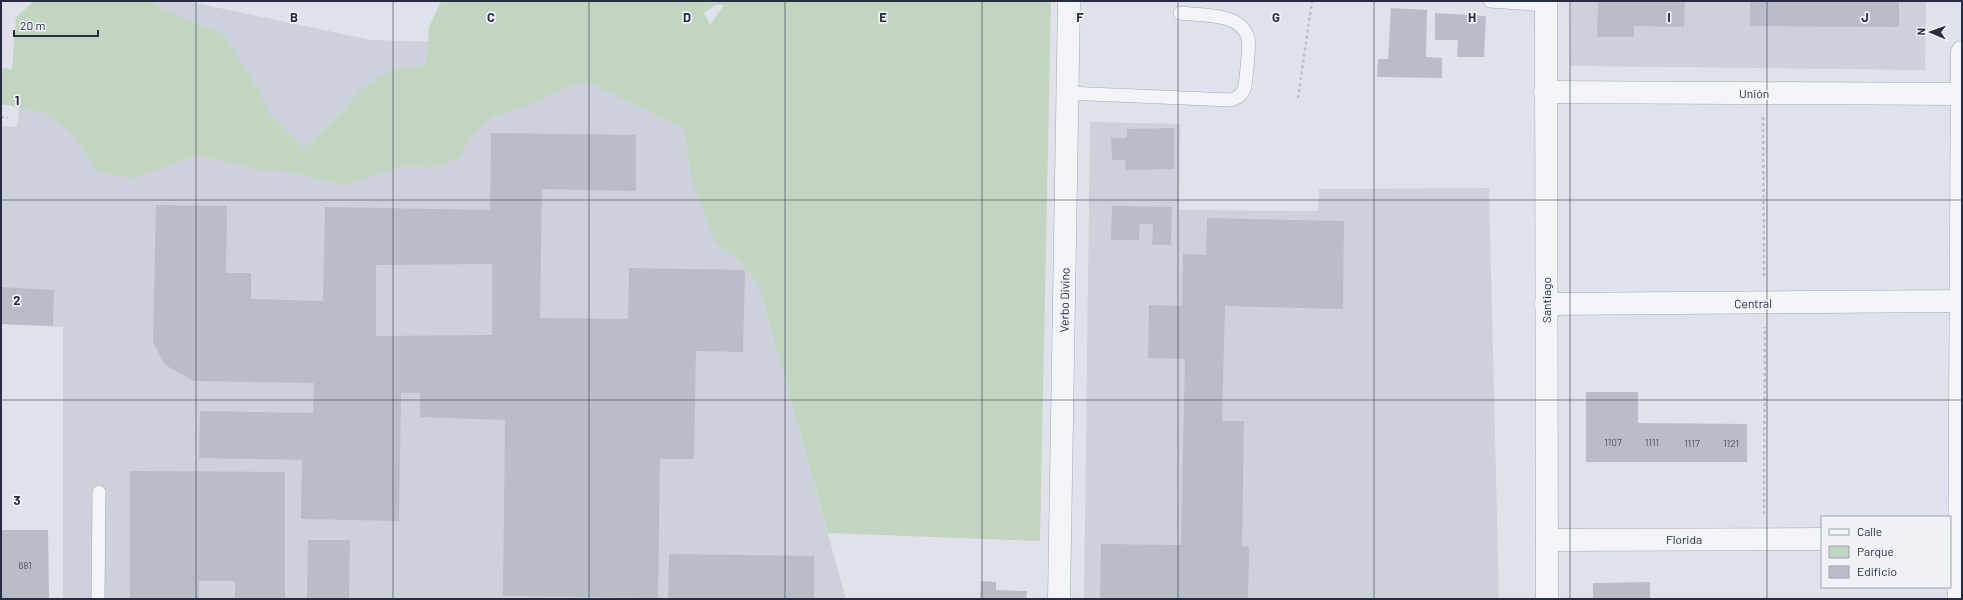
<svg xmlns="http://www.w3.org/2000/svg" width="1963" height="600" font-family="Barlow,sans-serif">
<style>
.built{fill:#cdd1dc}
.green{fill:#c2d5c0;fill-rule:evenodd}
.building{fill:#b9bdca;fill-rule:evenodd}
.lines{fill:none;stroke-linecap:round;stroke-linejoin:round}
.lane-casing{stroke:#a4a8b5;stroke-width:14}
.street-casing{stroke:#a4a8b5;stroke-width:23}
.path{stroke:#bec0c9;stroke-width:2.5;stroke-dasharray:3 3;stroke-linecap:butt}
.lane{stroke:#f3f4f8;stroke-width:13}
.street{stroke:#f3f4f8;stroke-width:22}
.grid{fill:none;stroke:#262d43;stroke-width:1;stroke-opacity:0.55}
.labels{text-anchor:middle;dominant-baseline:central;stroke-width:3.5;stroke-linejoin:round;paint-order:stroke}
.number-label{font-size:10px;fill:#4b5165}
.street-label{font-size:12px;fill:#262d43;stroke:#eff1f7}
.grid-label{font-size:13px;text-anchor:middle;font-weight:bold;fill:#262d43;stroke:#eff1f7;stroke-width:3.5;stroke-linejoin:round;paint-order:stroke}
</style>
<rect width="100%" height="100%" fill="#dfe2ea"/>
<!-- built -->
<g class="built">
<path d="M32,1H186L371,40L694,49L846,599H63V327L1,324V126L17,127Z"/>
<path d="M1571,1H1926L1925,70L1570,66Z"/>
<path d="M1090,122L1180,124L1179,210L1318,211L1319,189L1489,188L1499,599H1084Z"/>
</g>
<!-- green -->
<path class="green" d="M34,1H154L162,9L224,35L259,91L269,113L304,148L335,120L360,90L390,71L426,65L429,27L441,1H1051L1040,541L828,533L758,282L740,262L715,241L692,181L684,128L588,82L562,88L522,108L493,116L470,137L459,158L434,167L403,166L344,185L281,170H261L197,155L133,178L99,173L72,133L43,112L1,104V68L12,69L16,17ZM715,5H724L710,25L704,13Z"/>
<!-- building -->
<g class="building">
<path d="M1598,1H1685L1684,27L1634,26V37H1597Z"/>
<path d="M1750,1H1899V27L1750,26Z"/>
<path d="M1391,8L1427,10L1426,57L1442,58V78L1377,77L1378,59H1388Z"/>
<path d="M1435,13L1486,16L1484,57H1457L1458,40H1435Z"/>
<path d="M1174,128V169L1126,170L1125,160H1112L1111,138H1127V129Z"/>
<path d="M491,133L636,135V191L542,189L540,318L628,319L629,268L745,270L743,352L696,351L694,459H660L658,598L503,596L505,420L420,417V393H401L399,521L301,519L302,460L199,458L200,411L313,413L314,383L194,381L165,365L153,342L156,205L227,206L226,273H251V299L323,301L325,207L490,210ZM492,264V335L376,336V265Z"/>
<path d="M1112,206L1172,207L1171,245H1152L1153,224H1140L1139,240H1111Z"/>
<path d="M1207,218L1344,221L1343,309L1225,306L1222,421H1244L1242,546L1249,547L1248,599H1100L1101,544L1181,545L1185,359L1148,358L1149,305L1182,306L1183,254L1206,255Z"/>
<path d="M1,287L54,290L53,326L1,324Z"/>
<path d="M1586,392H1638V423L1747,424V462H1586Z"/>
<path d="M130,471L285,472V599H235V581H199V599H130Z"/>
<path d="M1,530H48L49,599H1Z"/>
<path d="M308,540H350L349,599H307Z"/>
<path d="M669,554L814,556V599H668Z"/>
<path d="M981,581L996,582V590L1027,591L1026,599H980Z"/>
<path d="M1650,582V599H1593V583Z"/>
</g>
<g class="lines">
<defs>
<g id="lane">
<path d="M1490,1L1546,5"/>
<path d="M1067,93L1230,100C1238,98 1241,96 1245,87C1246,76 1250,48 1248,38C1241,12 1201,16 1180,13"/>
<path d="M98,599L99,492"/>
</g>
<g id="street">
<path d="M1546,1L1547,599"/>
<path d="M1545,92L1962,94"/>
<path d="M1546,304L1961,301"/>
<path d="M1547,540L1822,539"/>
<path d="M1059,599L1069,1"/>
<path d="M1959,599L1962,52"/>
</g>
</defs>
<!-- lane casing -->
<use href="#lane" class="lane-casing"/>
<!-- street casing -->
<use href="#street" class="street-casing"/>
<!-- path -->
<g class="path">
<path d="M1298,98L1312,1"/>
<path d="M1,117L8,118"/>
<path d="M1763,117L1764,276"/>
<path d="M1764,514L1765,327"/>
</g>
<!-- lane -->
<use href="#lane" class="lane"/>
<!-- street -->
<use href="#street" class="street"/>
</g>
<!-- grid -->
<path class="grid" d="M196,1V599M393,1V599M589,1V599M785,1V599M982,1V599M1178,1V599M1374,1V599M1570,1V599M1767,1V599M1,200H1962M1,400H1962"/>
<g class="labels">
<!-- number labels -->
<g class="number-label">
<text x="1613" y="442">1107</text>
<text x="1652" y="442">1111</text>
<text x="1692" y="443">1117</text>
<text x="1731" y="443">1121</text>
<text x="25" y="565">681</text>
</g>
<!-- street labels -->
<g class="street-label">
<text x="1754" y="93">Unión</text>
<text transform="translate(1064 300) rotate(-89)">Verbo Divino</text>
<text transform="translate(1546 300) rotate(-90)">Santiago</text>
<text transform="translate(1753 303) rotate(-1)">Central</text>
<text x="1684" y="539">Florida</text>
</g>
</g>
<g class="grid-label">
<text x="294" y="22">B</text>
<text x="491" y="22">C</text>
<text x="687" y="22">D</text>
<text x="883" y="22">E</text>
<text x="1080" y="22">F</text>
<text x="1276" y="22">G</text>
<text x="1472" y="22">H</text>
<text x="1669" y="22">I</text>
<text x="1865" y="22">J</text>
<text x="17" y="105">1</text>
<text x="17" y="305">2</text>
<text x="17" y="505">3</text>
</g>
<!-- border -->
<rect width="1963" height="600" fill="none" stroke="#262d43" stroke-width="4"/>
<!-- legend -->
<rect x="1821" y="516" width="130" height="72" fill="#eff1f7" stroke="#9fa3af"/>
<rect x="1829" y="529" width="20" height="6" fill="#f3f4f8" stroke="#9fa3af"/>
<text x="1857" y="536" font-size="12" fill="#262d43">Calle</text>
<rect x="1829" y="546" width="20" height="12" fill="#c2d5c0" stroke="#9fa3af"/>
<text x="1857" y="556" font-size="12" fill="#262d43">Parque</text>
<rect x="1829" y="566" width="20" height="12" fill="#b9bdca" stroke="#9fa3af"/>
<text x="1857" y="576" font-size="12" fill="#262d43">Edificio</text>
<!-- north arrow -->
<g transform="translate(1931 32) rotate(272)" stroke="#eff1f7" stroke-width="3" paint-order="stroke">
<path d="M0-3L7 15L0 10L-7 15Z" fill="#262d43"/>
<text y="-6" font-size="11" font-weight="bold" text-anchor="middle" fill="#262d43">N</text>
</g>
<!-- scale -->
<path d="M14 30v6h84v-6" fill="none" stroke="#262d43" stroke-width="2"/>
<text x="20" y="30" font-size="12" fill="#262d43" stroke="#eff1f7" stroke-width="3" paint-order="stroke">20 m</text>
</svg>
